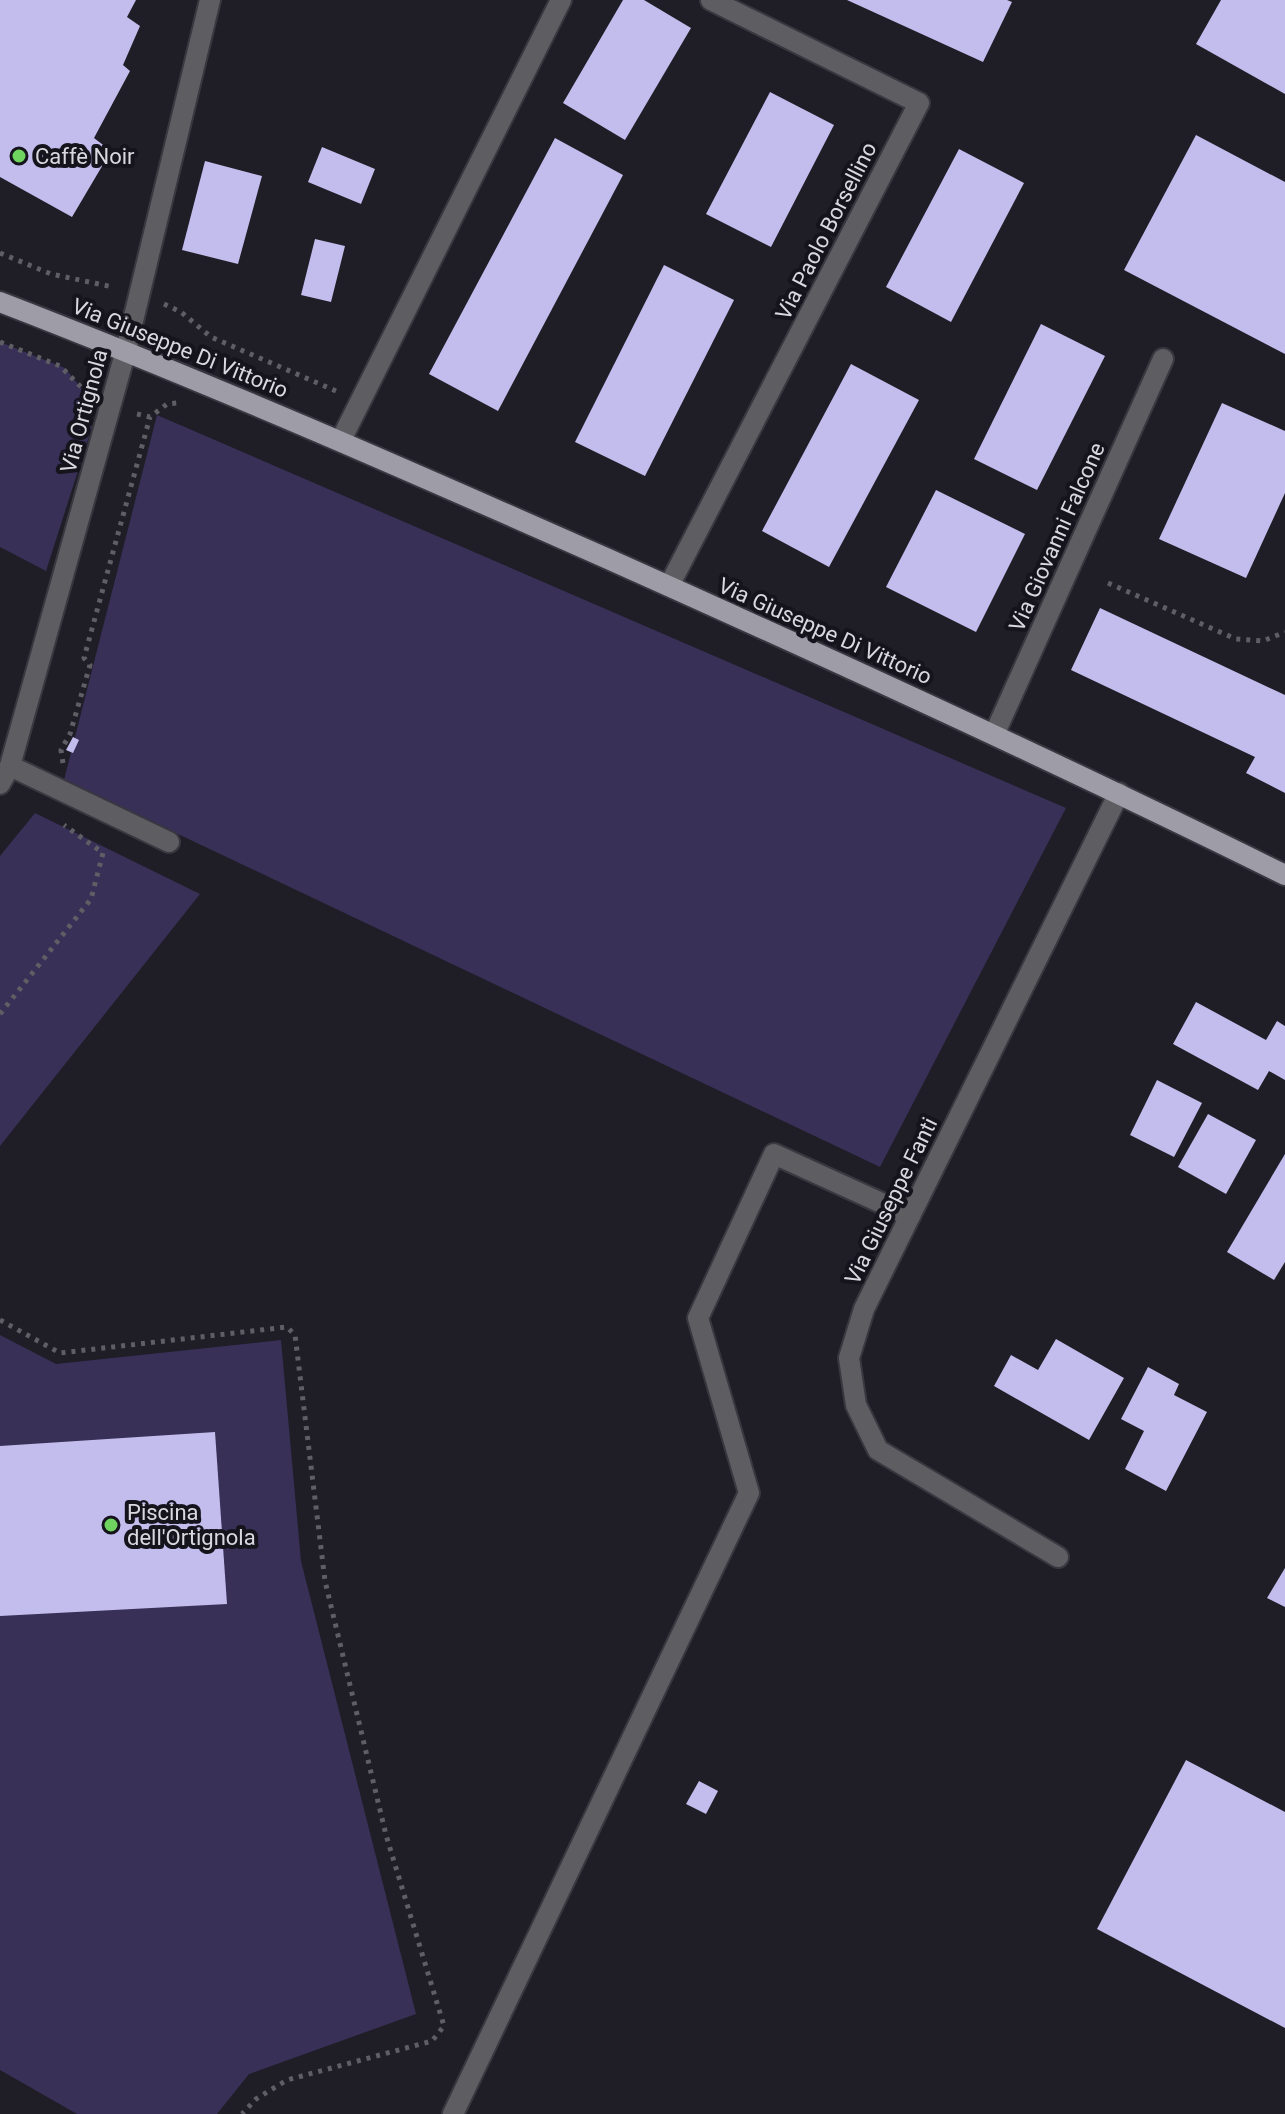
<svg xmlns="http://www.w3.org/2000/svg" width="1285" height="2114" font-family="Roboto,sans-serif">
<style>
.green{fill:#383057}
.building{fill:#c3bdee}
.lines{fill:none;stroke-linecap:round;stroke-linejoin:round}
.minor-casing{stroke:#393740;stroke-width:24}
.major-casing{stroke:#393740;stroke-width:24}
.path{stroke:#5f5e65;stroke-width:5;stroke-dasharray:4 6;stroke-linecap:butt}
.minor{stroke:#5e5d62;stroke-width:20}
.major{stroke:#9e9da7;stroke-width:20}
.poi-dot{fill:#6fd35f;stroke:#15141d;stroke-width:3}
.labels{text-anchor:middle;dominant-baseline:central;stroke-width:8;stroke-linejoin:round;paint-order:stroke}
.poi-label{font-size:22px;fill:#d8d8de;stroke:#15141d;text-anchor:start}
.street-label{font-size:22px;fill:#d8d8de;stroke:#15141d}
</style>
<rect width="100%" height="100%" fill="#1f1d26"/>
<!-- green -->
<g class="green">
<path d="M0,342L65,368L82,389L92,427L46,571L0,547Z"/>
<path d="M157,415L1066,808L880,1167L64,780Z"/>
<path d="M35,813L200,894L0,1146V856Z"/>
<path d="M0,1335L56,1364L281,1340L301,1561L416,2014L249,2074L217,2114H77L0,2070Z"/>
</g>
<!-- building -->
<g class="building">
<path d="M0,0H136L127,17L140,26L123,65L130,71L94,138L111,151L72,217L0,177Z"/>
<path d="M623,0H644L691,28L625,140L563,103Z"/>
<path d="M847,0H1007L1012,2L983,62Z"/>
<path d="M1221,0H1285V94L1196,44Z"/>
<path d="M770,92L834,125L771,247L706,214Z"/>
<path d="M1196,135L1285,182V354L1124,270Z"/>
<path d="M555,138L623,175L498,411L429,374Z"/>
<path d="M322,147L375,169L361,204L308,182Z"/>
<path d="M959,149L1024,183L951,322L886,287Z"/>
<path d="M205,161L262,176L238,264L182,250Z"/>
<path d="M315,239L345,246L331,302L301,295Z"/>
<path d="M664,265L734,300L645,476L575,442Z"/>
<path d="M1041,324L1105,356L1037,490L974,459Z"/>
<path d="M851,364L919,400L829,567L762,531Z"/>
<path d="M1222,403L1285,431V493L1246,578L1159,539Z"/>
<path d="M936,490L1025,534L976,632L886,587Z"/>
<path d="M1100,608L1285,695V793L1246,773L1255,757L1071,670Z"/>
<path d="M73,737L79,740L73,753L66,750Z"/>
<path d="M1196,1002L1266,1040L1277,1021L1285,1026V1080L1269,1071L1258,1090L1173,1044Z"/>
<path d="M1157,1080L1202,1103L1174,1157L1130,1135Z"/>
<path d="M1208,1114L1256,1140L1226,1194L1178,1167Z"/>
<path d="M1285,1154V1262L1274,1280L1227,1252Z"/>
<path d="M1056,1339L1124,1378L1089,1440L994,1386L1011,1355L1038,1370Z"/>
<path d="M1148,1367L1179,1384L1174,1395L1207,1412L1166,1491L1125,1469L1144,1431L1121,1419Z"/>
<path d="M215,1432L227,1604L0,1616V1446Z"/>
<path d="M1285,1568V1607L1267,1598Z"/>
<path d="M1186,1760L1285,1812V2028L1097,1929Z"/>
<path d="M699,1781L718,1791L706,1814L686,1804Z"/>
</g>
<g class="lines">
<defs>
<g id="minor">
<path d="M341,440L561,0"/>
<path d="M669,586L919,103L711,0"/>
<path d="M994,735L1163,359"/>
<path d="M10,766L169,842"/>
<path d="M0,784L10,766L126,350L210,0"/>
<path d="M1058,1557L878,1450L856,1405L849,1358L864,1309L1119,793"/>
<path d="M453,2114L749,1493L698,1318L774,1154L910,1216"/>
</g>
<path id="major" d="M0,302C205,381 405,469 606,558C834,660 1061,764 1285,875"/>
</defs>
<!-- minor casing -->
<use href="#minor" class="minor-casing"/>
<!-- major casing -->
<use href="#major" class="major-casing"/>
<!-- path -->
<g class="path">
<path d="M0,253L51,274L113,287"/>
<path d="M164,304L181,312L211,337L336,391"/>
<path d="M0,342L60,366L87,393"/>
<path d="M137,414L150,417L167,404L177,403"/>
<path d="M1108,583L1236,639L1263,641L1285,632"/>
<path d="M63,763L61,750L70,734L90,665L84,658L150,417"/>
<path d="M0,1014L91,899L103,853L64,825"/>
<path d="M0,1320L60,1353L287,1327L295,1335L325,1581L386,1835L444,2026L432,2041L287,2080L256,2099L242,2114"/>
</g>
<!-- minor -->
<use href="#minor" class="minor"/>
<!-- major -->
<use href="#major" class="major"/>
</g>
<!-- markers -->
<g class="poi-dot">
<circle cx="19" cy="156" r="8"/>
<circle cx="111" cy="1525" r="8"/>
</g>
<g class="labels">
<!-- poi labels -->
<g class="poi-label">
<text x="35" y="156">Caffè Noir</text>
<text x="127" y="1512">Piscina<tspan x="127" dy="25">dell'Ortignola</tspan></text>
</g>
<!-- street labels -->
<g class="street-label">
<text transform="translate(826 231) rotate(-63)">Via Paolo Borsellino</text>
<text transform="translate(180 348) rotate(22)">Via Giuseppe Di Vittorio</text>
<text transform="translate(84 411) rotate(-75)">Via Ortignola</text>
<text transform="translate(1057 537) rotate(-66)">Via Giovanni Falcone</text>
<text transform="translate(825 631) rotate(24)">Via Giuseppe Di Vittorio</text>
<text transform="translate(891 1201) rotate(-64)">Via Giuseppe Fanti</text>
</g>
</g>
</svg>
